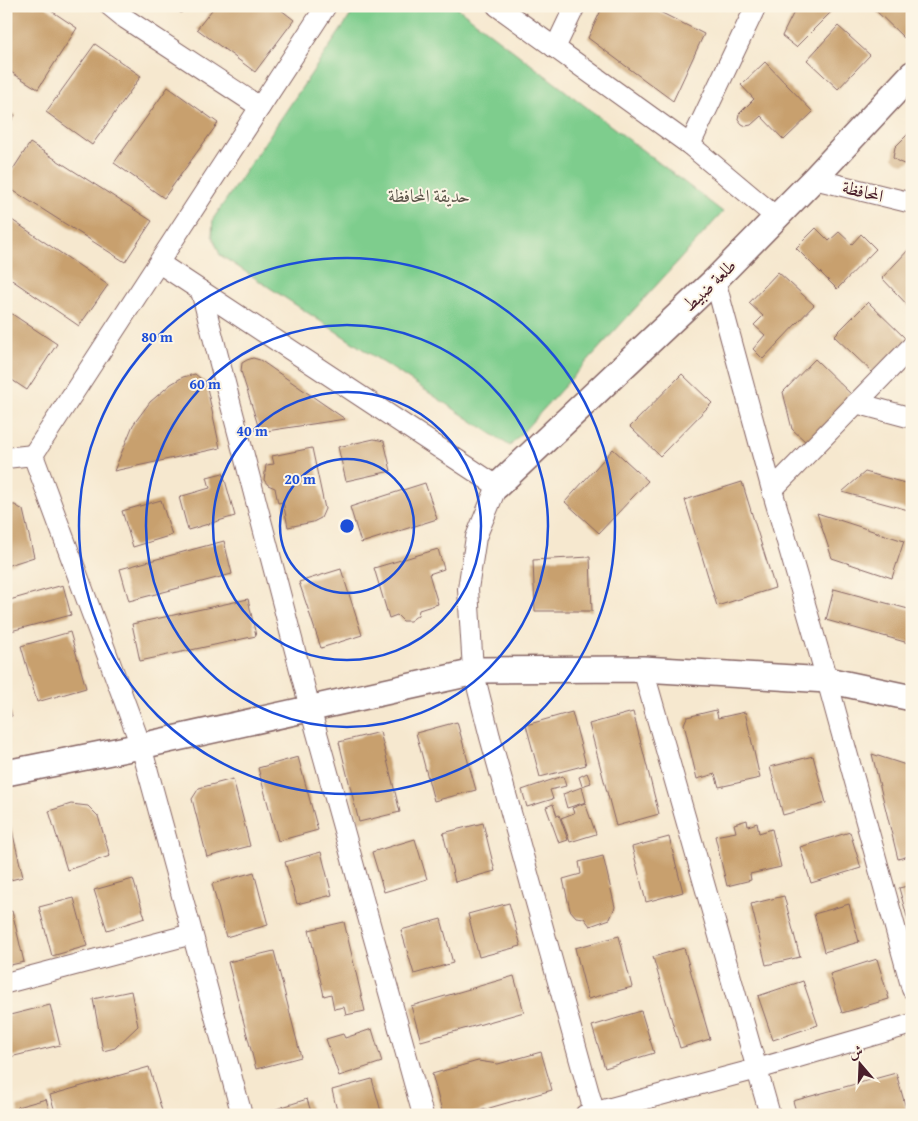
<svg xmlns="http://www.w3.org/2000/svg" width="918" height="1121" font-family="'Gentium Book Plus',Amiri,serif">
<style>
.green{fill:#7ecd8d;stroke:#64765c}
.building{fill:#c8a06e}
.lines{fill:none;stroke-linecap:round;stroke-linejoin:round}
.minor-casing{stroke:#866564;stroke-width:22}
.tertiary-casing{stroke:#866564;stroke-width:28}
.minor{stroke:#fff;stroke-width:20}
.tertiary{stroke:#fff;stroke-width:25}
.ring{fill:none;stroke:#1d4ed8;stroke-width:2.5}
.labels{text-anchor:middle;dominant-baseline:central;stroke-width:4;stroke-linejoin:round;paint-order:stroke}
.street-label{font-size:18px;fill:#4a1f2b;stroke:#fcf5e5}
.park-label{font-size:18px;fill:#5a5348;stroke:#fcf5e5}
.centre{fill:#1d4ed8;stroke:#fcf5e5;stroke-width:2.5}
.ring-label{font-size:15px;text-anchor:middle;font-weight:bold;fill:#1d4ed8;stroke:#fcf5e5;stroke-width:4;stroke-linejoin:round;paint-order:stroke}
</style>
<rect width="100%" height="100%" fill="#fcf5e5"/>
<filter id="ink" filterUnits="userSpaceOnUse"><feTurbulence type="fractalNoise" baseFrequency=".02" numOctaves="2"/><feDisplacementMap in="SourceGraphic" scale="10" xChannelSelector="R" yChannelSelector="G"/><feConvolveMatrix kernelMatrix="1 2 1 2 8 2 1 2 1" color-interpolation-filters="sRGB"/></filter>
<filter id="wash" filterUnits="userSpaceOnUse"><feTurbulence type="fractalNoise" baseFrequency=".0096" numOctaves="4" result="noise"/><feDisplacementMap in="SourceGraphic" scale="20" xChannelSelector="R" yChannelSelector="G"/><feGaussianBlur stdDeviation="1.12" result="paint"/><feColorMatrix in="noise" values="0 0 0 0 0 0 0 0 0 0 0 0 0 0 0 0 0 1.4 0 .05"/><feComposite in="paint" operator="in"/></filter>
<g filter="url(#wash)">
<rect width="100%" height="100%" fill="#f6e8cf"/>
<!-- green -->
<path class="green" d="M357,6H455L723,212L510,446L220,255L212,235L213,219Z"/>
<g id="blocks">
<!-- building -->
<g class="building">
<path d="M6,6H44L77,28L38,89L6,69Z"/>
<path d="M172,6H187L181,13Z"/>
<path d="M215,6H276L294,20L255,72L197,29Z"/>
<path d="M603,6H648L704,34L673,101L588,38Z"/>
<path d="M797,6H837L796,47L782,36Z"/>
<path d="M871,6H912V29L904,38Z"/>
<path d="M838,26L870,55L838,89L807,60Z"/>
<path d="M95,44L141,76L92,145L46,112Z"/>
<path d="M765,62L813,112L784,140L761,116L751,125L746,126L742,124L738,119L739,114L754,99L741,85Z"/>
<path d="M168,87L218,123L164,198L114,163Z"/>
<path d="M6,110L15,115L6,130Z"/>
<path d="M912,130V160L904,164L899,162L893,158L895,147Z"/>
<path d="M30,143L152,221L125,262L6,186V180Z"/>
<path d="M6,216L108,285L79,326L6,276Z"/>
<path d="M816,228L829,241L839,232L852,244L861,234L876,249L837,289L796,248Z"/>
<path d="M910,248H912V310L882,278Z"/>
<path d="M778,272L814,305L763,359L753,349L765,335L754,325L763,316L749,303Z"/>
<path d="M868,302L907,340L873,373L834,336Z"/>
<path d="M6,310L57,344L27,390L6,376Z"/>
<path d="M253,358L260,360L345,419L260,432L241,371L242,363L247,360Z"/>
<path d="M815,359L854,397L807,443L792,429L783,392Z"/>
<path d="M195,374L206,383L220,448L114,471L133,425L150,402L171,384L183,377Z"/>
<path d="M682,374L712,403L660,456L630,427Z"/>
<path d="M374,439L384,441L391,471L346,481L338,447Z"/>
<path d="M312,448L325,509L321,518L313,522L288,527L283,502L278,503L275,488L268,485L264,480L266,465L274,464L272,456Z"/>
<path d="M613,449L648,481L599,533L565,502Z"/>
<path d="M865,472L912,485V511L842,492Z"/>
<path d="M223,473L235,516L188,530L179,497L210,488L207,477Z"/>
<path d="M742,482L775,588L717,606L685,500Z"/>
<path d="M425,483L437,519L361,543L350,507Z"/>
<path d="M161,500L172,535L133,547L122,511Z"/>
<path d="M6,505H15L23,510L34,557L6,566Z"/>
<path d="M817,513L904,541L892,578L832,558Z"/>
<path d="M224,541L232,574L129,601L120,569Z"/>
<path d="M438,549L444,569L429,574L438,604L419,610L418,615L410,621H403L397,615L389,618L374,568Z"/>
<path d="M590,557L592,611H535L533,560Z"/>
<path d="M341,569L362,635L321,648L299,582Z"/>
<path d="M63,585L71,615L7,632L6,628V601Z"/>
<path d="M834,589L912,610V644L826,620Z"/>
<path d="M248,599L256,636L140,661L132,624Z"/>
<path d="M70,632L86,688L37,702L21,646Z"/>
<path d="M6,699L12,716L6,718Z"/>
<path d="M716,710L718,718L745,712L760,778L719,787L715,774L697,779L684,724L687,717Z"/>
<path d="M572,712L586,765L540,777L526,725Z"/>
<path d="M633,712L659,814L616,826L589,724Z"/>
<path d="M457,722L476,790L434,801L416,733Z"/>
<path d="M380,732L400,812L359,822L339,742Z"/>
<path d="M872,754L912,767V855L898,859Z"/>
<path d="M813,756L826,803L783,815L770,767Z"/>
<path d="M298,757L318,830L278,841L258,768Z"/>
<path d="M587,773L591,783L582,786L579,777Z"/>
<path d="M563,776L566,786L550,790L553,799L527,807L522,790Z"/>
<path d="M233,779L250,846L207,857L192,799L199,788Z"/>
<path d="M582,787L586,802L567,808L563,794Z"/>
<path d="M585,803L596,834L570,842L561,818L574,813L572,808Z"/>
<path d="M71,804L88,806L98,816L110,856L67,870L49,811Z"/>
<path d="M553,804L557,816L559,815L568,840L559,843L546,807Z"/>
<path d="M9,818L23,877L6,881V819Z"/>
<path d="M747,820L748,826L757,823L759,833L772,829L781,867L750,874L751,880L727,886L715,836L736,832L734,824Z"/>
<path d="M483,823L495,871L455,882L443,833Z"/>
<path d="M850,832L861,868L811,883L800,847Z"/>
<path d="M669,837L683,892L646,902L632,847Z"/>
<path d="M415,839L427,879L384,892L372,852Z"/>
<path d="M321,852L332,895L297,904L285,862Z"/>
<path d="M603,856L615,907L610,919L590,926L584,918L576,917L570,910L563,879L581,874L579,862Z"/>
<path d="M254,872L268,925L226,937L212,884Z"/>
<path d="M133,879L145,918L107,930L94,890Z"/>
<path d="M912,885V931H911L899,888Z"/>
<path d="M784,896L800,957L766,965L751,904Z"/>
<path d="M74,898L87,946L52,956L39,907Z"/>
<path d="M509,903L521,946L479,957L468,914Z"/>
<path d="M849,904L859,942L824,952L814,914Z"/>
<path d="M12,911L24,962L6,966V913Z"/>
<path d="M441,919L453,963L414,974L401,930Z"/>
<path d="M344,922L365,1011L346,1015L344,1007L334,1009L331,994L324,996L309,930Z"/>
<path d="M619,936L632,987L588,999L575,948Z"/>
<path d="M684,948L710,1039L680,1048L653,957Z"/>
<path d="M274,951L301,1057L256,1069L228,962Z"/>
<path d="M877,959L889,999L842,1013L830,974Z"/>
<path d="M514,976L524,1012L421,1041L411,1006Z"/>
<path d="M803,981L818,1025L773,1040L758,996Z"/>
<path d="M131,991L138,1026L115,1048L103,1051L93,999Z"/>
<path d="M50,1005L60,1045L6,1058V1016Z"/>
<path d="M641,1011L654,1053L605,1068L592,1026Z"/>
<path d="M372,1029L382,1062L339,1076L326,1039L343,1034L345,1038Z"/>
<path d="M541,1052L552,1090L465,1115H443L432,1074L478,1061L498,1064Z"/>
<path d="M149,1067L162,1111L149,1115H56L50,1095Z"/>
<path d="M896,1073L908,1115H797L793,1101Z"/>
<path d="M372,1079L382,1115H338L332,1090Z"/>
<path d="M46,1099L51,1115H19L17,1107Z"/>
<path d="M307,1099L312,1115H267V1112Z"/>
</g>
</g>
</g>
<g filter="url(#ink)">
<use href="#blocks" fill-opacity="0" stroke="#866564" stroke-width="1"/>
<g class="lines">
<defs>
<g id="minor">
<path d="M110,6L126,19L260,107"/>
<path d="M497,6L690,145L776,217"/>
<path d="M555,48L575,6"/>
<path d="M690,145L756,6"/>
<path d="M814,179L912,203"/>
<path d="M159,263L497,486L476,537L468,589L473,670L490,737L595,1115"/>
<path d="M715,280L772,490L827,680L912,989"/>
<path d="M201,291L310,708L423,1115"/>
<path d="M856,403L912,418"/>
<path d="M33,455L326,6"/>
<path d="M6,458L33,455L141,746L242,1115"/>
<path d="M772,490L912,346"/>
<path d="M643,669L770,1115"/>
<path d="M6,983L192,934"/>
<path d="M585,1115L757,1069L912,1024"/>
</g>
<g id="tertiary">
<path d="M497,486L715,280L814,179L912,74"/>
<path d="M6,773L141,746L466,674L473,670L643,669L827,680L912,698"/>
</g>
</defs>
<!-- minor casing -->
<use href="#minor" class="minor-casing"/>
<!-- tertiary casing -->
<use href="#tertiary" class="tertiary-casing"/>
<!-- minor -->
<use href="#minor" class="minor"/>
<!-- tertiary -->
<use href="#tertiary" class="tertiary"/>
</g>
</g>
<!-- distance rings -->
<g class="ring">
<circle cx="347" cy="526" r="67"/>
<circle cx="347" cy="526" r="134"/>
<circle cx="347" cy="526" r="201"/>
<circle cx="347" cy="526" r="268"/>
</g>
<g class="labels">
<!-- street labels -->
<g class="street-label">
<text transform="translate(863 191) rotate(14)">المحافظة</text>
<text transform="translate(709 285) rotate(-44)">طلعة ضبيط</text>
</g>
<!-- park labels -->
<g class="park-label">
<text x="429" y="195">حديقة المحافظة</text>
</g>
</g>
<circle cx="347" cy="526" r="8" class="centre"/>
<g class="ring-label">
<text x="157" y="342">80 m</text>
<text x="205" y="389">60 m</text>
<text x="252" y="436">40 m</text>
<text x="300" y="484">20 m</text>
</g>
<!-- margin -->
<rect width="918" height="1121" fill="none" stroke="#fcf5e5" stroke-width="25"/>
<!-- north arrow -->
<g transform="translate(860 1064) rotate(341)" stroke="#fcf5e5" stroke-width="4" paint-order="stroke">
<path d="M0-4L9 19L0 12L-9 19Z" fill="#4a1f2b"/>
<text y="-8" font-size="14" font-weight="bold" text-anchor="middle" fill="#4a1f2b">ش</text>
</g>
</svg>
